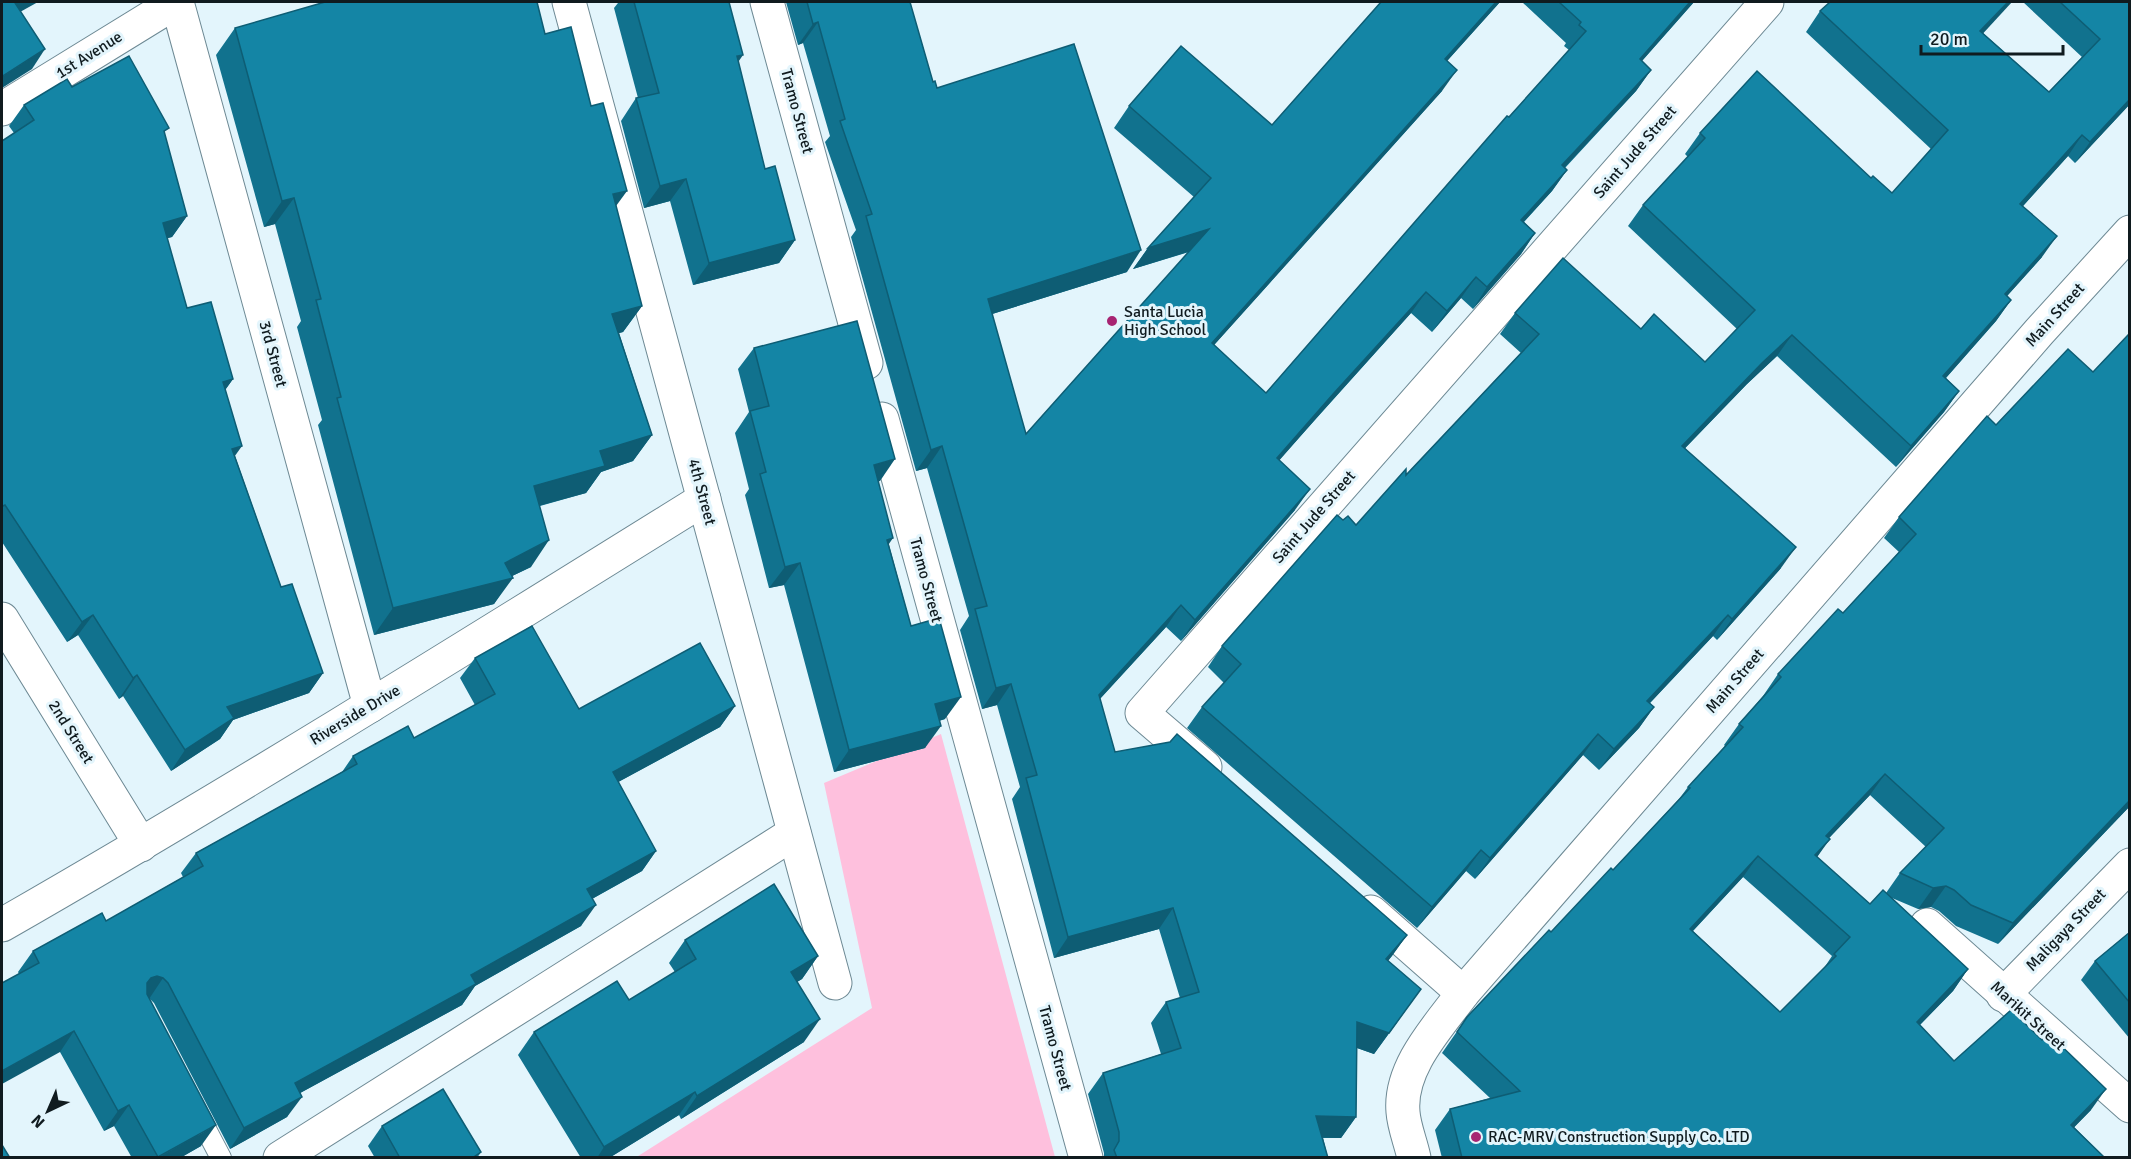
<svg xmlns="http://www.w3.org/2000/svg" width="2131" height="1159" font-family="Signika,sans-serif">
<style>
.green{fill:#fec0dd}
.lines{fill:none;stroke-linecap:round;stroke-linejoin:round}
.service-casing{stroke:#6d8994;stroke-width:22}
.minor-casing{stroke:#6d8994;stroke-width:35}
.tertiary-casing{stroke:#6d8994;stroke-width:35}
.service{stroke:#fff;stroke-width:20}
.minor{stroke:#fff;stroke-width:33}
.tertiary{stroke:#fff;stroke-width:33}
.wall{fill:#11728e;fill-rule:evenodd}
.shaded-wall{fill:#0e5d74}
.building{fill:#1485a5;stroke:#0e5d74;stroke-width:1.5;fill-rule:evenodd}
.poi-dot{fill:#a72472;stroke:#e3f5fc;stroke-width:2}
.labels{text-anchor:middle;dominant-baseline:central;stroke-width:6;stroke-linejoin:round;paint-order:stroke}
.street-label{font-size:16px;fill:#101b1f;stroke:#e3f5fc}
.poi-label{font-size:16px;fill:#101b1f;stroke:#e3f5fc;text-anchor:start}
</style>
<rect width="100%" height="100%" fill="#e3f5fc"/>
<!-- green -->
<path class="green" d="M941,734L1055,1157L635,1158L872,1008L824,783Z"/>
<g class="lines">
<defs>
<path id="service" d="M197,1112L221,1158"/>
<g id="minor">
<path d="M177,2L370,706"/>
<path d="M569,2L835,983"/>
<path d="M767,2L866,363"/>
<path d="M2,109L176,2"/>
<path d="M882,419L1086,1158"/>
<path d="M2,619L141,845"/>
<path d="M1205,767L1142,713L1767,2"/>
<path d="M1371,912L1463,993"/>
<path d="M2,925C239,789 471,644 704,499"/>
<path d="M1927,925L2130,1106"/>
<path d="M2003,995L2130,865"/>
<path d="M280,1158L794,833"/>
</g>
<path id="tertiary" d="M1414,1158C1411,1143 1404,1127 1403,1112C1399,1067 1439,1026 1463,993L2039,332L2130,232"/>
</defs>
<!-- service casing -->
<use href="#service" class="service-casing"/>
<!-- minor casing -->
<use href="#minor" class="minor-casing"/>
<!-- tertiary casing -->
<use href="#tertiary" class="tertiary-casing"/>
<!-- service -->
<use href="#service" class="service"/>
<!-- minor -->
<use href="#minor" class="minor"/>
<!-- tertiary -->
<use href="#tertiary" class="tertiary"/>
</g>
<!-- wall -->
<g class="wall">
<path d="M617,2H729L738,62L765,169L795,240L779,263L693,285L670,201L644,208L621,121L636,98H638L614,8L618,3Z"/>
<path d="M786,2H910L933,82L937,88L1127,272L992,314L1026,434L1189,252L1133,269L1148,248L1194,197L1114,128L1129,106L1272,125L1381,2H1500L1447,61L1442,91L1214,345L1266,393L1509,117L1569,50L1564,46L1566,43L1522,2H1694L1642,61L1651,70L1636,91L1565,168L1567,170L1552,191L1524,222L1535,233L1521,254L1473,309L1461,298L1432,332L1411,313L1279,460L1295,510L1181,641L1166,627L1100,699L1115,752L1407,935L1388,961L1406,1010L1374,1054L1357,1048L1356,1117L1341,1138H1323L1328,1158H1104V1153L1088,1094L1103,1073L1161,1054L1151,1023L1166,1002L1180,998L1159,929L1054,958L1012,799L1020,787L997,705L982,709L960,630L969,616L927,468L916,471L851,237L856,230L825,142L830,136L803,43L798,45Z"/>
<path d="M2023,2H2130V104L2075,163L2068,156L2023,206L2042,257L2007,296L2011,300L1996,321L1946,378L1959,391L1944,412L1896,467L1777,356L1747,384L1685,448L1781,568L1717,640L1713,636L1650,703L1654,707L1639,728L1599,770L1583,755L1475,879L1466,871L1417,928L1187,728L1202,707L1224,683L1208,667L1222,646L1343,520L1356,525L1406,475L1521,353L1500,334L1515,313L1641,329L1705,362L1737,329L1628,226L1643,205L1688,157L1685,154L1700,133L1871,178L1892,193L1931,149L1806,32L1820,11L1983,33L2049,92L2082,57Z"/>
<path d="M235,28L545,34L616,206L642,306L623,332L619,333L652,435L633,461L601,472L586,493L540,506L531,567L512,576L494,604L374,635L318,425L322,420L297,327L301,321L275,224L264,227L216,55Z"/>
<path d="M72,87L165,135L187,216L172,237L167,238L187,308L233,379L225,390L235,456L281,587L323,673L309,693L233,720L220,739L171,771L123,696L119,699L78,635L67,642L2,542V141L14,133L9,126L24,105Z"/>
<path d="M2130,333V806L1998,944L1956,926L1939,911L1931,907L1918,909L1892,898L1968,969L1953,991L1920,1025L1954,1061L2091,1110L2074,1127L2105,1158H1442L1435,1130L1450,1109L1490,1098L1442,1053L1467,1017L1551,932L1613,870L1679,799L1688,787L1725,746L1724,745L1739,724L1763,696L1778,674L1843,613L1899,552L1884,538L1899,517L1996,425L2093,372ZM1870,795L1926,847L1900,873L1886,893L1870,904L1817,857L1829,838ZM1743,877L1832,956L1824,968L1780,1012L1693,931Z"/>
<path d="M754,348L880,481H878L889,545L911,626L945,719L939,721L925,748L834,772L784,585L769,588L745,495L749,489L735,433L749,412L738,369Z"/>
<path d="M475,658L579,709L735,706L720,727L618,782L656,851L642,871L592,899L581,926L475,986L462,1005L300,1093L287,1117L230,1149L154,1003L150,999L201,1146L180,1158H132L114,1126L104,1131L60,1052L18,972L33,951L106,921L183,877L181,873L196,853L342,772L353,756L414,738L475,705L460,678Z"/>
<path d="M2130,932V1039L2081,980L2095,961Z"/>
<path d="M685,940L818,956L802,979L797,982L804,1042L681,1119L679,1115L609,1158H581L518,1055L534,1032L629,1000L675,972L669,963Z"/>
<path d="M382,1126L481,1152L477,1158H375L368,1146Z"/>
</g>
<!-- shaded-wall -->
<g class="shaded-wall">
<path d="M18,2H38L2,22L15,3Z"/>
<path d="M1496,2H1500L1430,80L1445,59Z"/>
<path d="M1690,2H1694L1625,80L1640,59Z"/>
<path d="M2008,2H2012L1966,52L1980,31Z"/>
<path d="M818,22L803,43L798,45L813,24Z"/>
<path d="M45,49L32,69L2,88V79L3,76Z"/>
<path d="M743,55L728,77L737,56Z"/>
<path d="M1457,70L1442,91L1197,364L1212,343Z"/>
<path d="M1651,70L1636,91L1547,186L1562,165Z"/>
<path d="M2130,99V104L2075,163L2090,142Z"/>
<path d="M2082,135L2068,156L2006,225L2020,204Z"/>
<path d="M1567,170L1552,191L1506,241L1521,220Z"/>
<path d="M686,179L670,201L644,208L660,186Z"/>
<path d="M627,191L608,217L613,194Z"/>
<path d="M294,198L275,224L264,227L282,201Z"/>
<path d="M187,216L172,237L149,243L163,223Z"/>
<path d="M1209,229L1194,250L1133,269L1148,248Z"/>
<path d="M1535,233L1521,254L1473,309L1487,287Z"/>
<path d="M2057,236L2042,257L1990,315L2005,294Z"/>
<path d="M795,240L779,263L693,285L709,263Z"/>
<path d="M1141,250L1127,272L973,320L988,299Z"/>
<path d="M1476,277L1461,298L1432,332L1447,311Z"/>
<path d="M1426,292L1411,313L1320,414L1263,479L1277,458L1334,393Z"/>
<path d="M2011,300L1996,321L1929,397L1943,376Z"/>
<path d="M642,306L623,332L593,340L612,314Z"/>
<path d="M1792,335L1777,356L1747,384L1667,467L1682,446L1762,363Z"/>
<path d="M233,379L218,400L223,382Z"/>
<path d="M1959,391L1944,412L1896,467L1911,446Z"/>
<path d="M652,435L633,461L601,472L586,493L516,512L534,486L600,451Z"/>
<path d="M242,446L227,467L232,449Z"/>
<path d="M942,446L927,468L916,471L931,450Z"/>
<path d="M895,459L880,481L858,487L874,465Z"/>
<path d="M1310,489L1295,510L1181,641L1195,620Z"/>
<path d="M893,538L878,560L887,540Z"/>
<path d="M549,540L531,567L506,579L513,578L494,604L374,635L393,608L505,563Z"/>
<path d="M1796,547L1781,568L1717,640L1732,619Z"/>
<path d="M800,563L784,585L769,588L785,567Z"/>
<path d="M1181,605L1166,627L1084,716L1099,695Z"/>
<path d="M93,615L78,635L67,642L82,622Z"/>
<path d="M1728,615L1713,636L1632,722L1647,701Z"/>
<path d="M323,673L309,693L233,720L220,739L171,771L185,750L227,707Z"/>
<path d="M137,675L123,696L119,699L133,678Z"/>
<path d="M1011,684L997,705L982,709L996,688Z"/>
<path d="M961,697L945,719L920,726L935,704Z"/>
<path d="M735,706L720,727L598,793L613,772Z"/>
<path d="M1654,707L1639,728L1599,770L1614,749Z"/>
<path d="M941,726L925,748L834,772L849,750Z"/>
<path d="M1598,734L1583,755L1475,879L1490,858Z"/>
<path d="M1885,774L1870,795L1811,857L1826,836Z"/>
<path d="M2130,800V806L1998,944L2013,923Z"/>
<path d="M1830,839L1815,860V855Z"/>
<path d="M1481,850L1466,871L1417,928L1432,907Z"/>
<path d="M656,851L642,871L572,910L587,889Z"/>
<path d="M1758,856L1743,877L1675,950L1690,929Z"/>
<path d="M1946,886L1931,907L1918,909L1933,888Z"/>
<path d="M596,905L581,926L475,986L462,1005L280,1104L295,1083L471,975Z"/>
<path d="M1173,908L1159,929L1054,958L1068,937Z"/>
<path d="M1407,935L1392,956L1372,980L1386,959Z"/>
<path d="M818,956L802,979L775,995L791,972Z"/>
<path d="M1968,969L1953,991L1902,1043L1917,1022Z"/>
<path d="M157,976L163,978L149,999L143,997L147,983L151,978Z"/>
<path d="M1421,989L1374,1054L1343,1043L1357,1022Z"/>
<path d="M820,1019L804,1042L681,1119L697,1096Z"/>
<path d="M74,1031L60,1052L2,1084V1071Z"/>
<path d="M2106,1089L2091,1110L2056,1146L2071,1125Z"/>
<path d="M695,1092L679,1115L609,1158H597L604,1147Z"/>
<path d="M302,1097L287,1117L230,1149L244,1128Z"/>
<path d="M129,1105L114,1126L104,1131L118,1111Z"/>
<path d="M1316,1116L1356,1117L1341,1138L1302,1137Z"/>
<path d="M216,1125L201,1146L180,1158H158Z"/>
</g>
<!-- building -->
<g class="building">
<path d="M2,2H18L15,3L45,49L3,76L2,74Z"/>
<path d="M325,2H537L545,34L571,27L591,106L603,103L627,191L613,194L642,306L612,314L652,435L600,451L605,466L534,486L549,540L505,563L513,578L393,608L337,398L341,397L316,300L321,299L294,198L282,201L235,28Z"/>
<path d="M634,2H729L743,55L737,56L765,169L775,166L795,240L709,263L686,179L660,186L636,98L659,93Z"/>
<path d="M807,2H910L933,82L935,81L937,88L1074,44L1141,250L988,299L1026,434L1209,229L1148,248L1211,178L1129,106L1181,46L1272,125L1381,2H1496L1445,59L1457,70L1212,343L1266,393L1507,116L1509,117L1586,31L1579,25L1581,22L1559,2H1690L1640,59L1651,70L1562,165L1567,170L1521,220L1535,233L1487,287L1476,277L1447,311L1426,292L1334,393L1277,458L1310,489L1195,620L1181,605L1099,695L1115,752L1170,742L1177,734L1407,935L1386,959L1421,989L1389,1033L1357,1022L1356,1117L1316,1116L1328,1158H1117L1114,1150L1119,1141V1132L1103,1073L1181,1048L1166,1002L1199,992L1173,908L1068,937L1026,778L1037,775L1011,684L996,688L975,609L987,606L942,446L931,450L866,216L872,214L840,121L845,119L818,22L813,24Z"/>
<path d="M1830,2H2008L1980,31L2049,92L2100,39L2060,2H2130V99L2090,142L2082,135L2020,204L2057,236L2005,294L2011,300L1943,376L1959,391L1911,446L1792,335L1762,363L1682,446L1796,547L1732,619L1728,615L1647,701L1654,707L1614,749L1598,734L1490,858L1481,850L1432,907L1202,707L1241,664L1222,646L1337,515L1343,520L1348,516L1356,525L1406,469V475L1539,334L1515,313L1563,258L1641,329L1654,314L1705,362L1755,310L1643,205L1705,138L1700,133L1757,71L1871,178L1873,176L1892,193L1948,130L1820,11Z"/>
<path d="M129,56L169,128L164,131L187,216L163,223L187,308L211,302L233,379L223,382L242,446L232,449L281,587L292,584L323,673L227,707L234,718L185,750L137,675L133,678L93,615L82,622L5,505L3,506L2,504V141L34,120L24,105L67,79L72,87Z"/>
<path d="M857,321L895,459L874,465L893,538L887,540L911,626L939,618L961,697L935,704L941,726L849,750L800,563L785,567L760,474L766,472L750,411L769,406L754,348Z"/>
<path d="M2130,333V800L2013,923L1971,905L1954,890L1946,886L1933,888L1900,873L1944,828L1885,774L1826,836L1830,839L1815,855L1870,904L1883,890L1968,969L1917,1022L1954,1061L2011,1010L2042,1040L2049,1034L2106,1089L2071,1125L2105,1158H1462L1450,1109L1520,1091L1457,1032L1467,1017L1549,930L1551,932L1611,868L1613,870L1690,788L1688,787L1743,727L1739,724L1781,677L1778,674L1838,609L1843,613L1916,534L1899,517L1987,416L1996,425L2068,349L2093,372ZM1758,856L1850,937L1834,954L1836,956L1780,1012L1690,929Z"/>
<path d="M532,626L579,709L700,643L735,706L613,772L656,851L587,889L596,905L471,975L476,984L295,1083L302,1097L244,1128L168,983L163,978L157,976L151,978L147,983V994L216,1125L158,1157L129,1105L118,1111L74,1031L2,1071V983L39,963L33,951L102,913L106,921L203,866L196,853L357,764L353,756L408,726L414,738L495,694L475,658Z"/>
<path d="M774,884L818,956L791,972L820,1019L697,1096L695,1092L604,1147L534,1032L617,981L629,1000L696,959L685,940Z"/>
<path d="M2130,932V1003L2095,961Z"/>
<path d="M443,1089L481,1152L472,1158H400L382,1126Z"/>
<path d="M2,1145L10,1158H2Z"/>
</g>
<!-- markers -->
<g class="poi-dot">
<circle cx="1112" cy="321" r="6"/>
<circle cx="1476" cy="1137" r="6"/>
</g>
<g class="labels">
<!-- street labels -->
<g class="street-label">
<text transform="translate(89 55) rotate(-32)">1st Avenue</text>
<text transform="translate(797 111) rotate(75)">Tramo Street</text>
<text transform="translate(1635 152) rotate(-49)">Saint Jude Street</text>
<text transform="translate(2055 315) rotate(-48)">Main Street</text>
<text transform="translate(273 354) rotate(75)">3rd Street</text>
<text transform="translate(702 492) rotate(75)">4th Street</text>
<text transform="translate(1314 517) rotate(-49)">Saint Jude Street</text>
<text transform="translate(926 580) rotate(75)">Tramo Street</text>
<text transform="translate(1735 681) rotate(-49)">Main Street</text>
<text transform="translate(355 715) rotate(-31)">Riverside Drive</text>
<text transform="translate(71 732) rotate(58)">2nd Street</text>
<text transform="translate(2066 930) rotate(-46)">Maligaya Street</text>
<text transform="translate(2028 1016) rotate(42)">Marikit Street</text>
<text transform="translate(1055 1048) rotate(75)">Tramo Street</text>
</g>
<!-- poi labels -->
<g class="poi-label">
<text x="1124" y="312">Santa Lucia<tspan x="1124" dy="18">High School</tspan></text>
<text x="1488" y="1137">RAC-MRV Construction Supply Co. LTD</text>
</g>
</g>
<!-- border -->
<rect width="2131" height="1159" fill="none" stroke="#101b1f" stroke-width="6"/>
<!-- north arrow -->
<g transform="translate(48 1111) rotate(224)" stroke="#e3f5fc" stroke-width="4.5" paint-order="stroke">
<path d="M0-4.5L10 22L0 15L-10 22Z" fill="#101b1f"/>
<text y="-9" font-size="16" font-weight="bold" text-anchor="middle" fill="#101b1f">N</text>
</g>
<!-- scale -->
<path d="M1921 45v9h142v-9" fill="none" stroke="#101b1f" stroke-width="3"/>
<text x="1930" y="45" font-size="18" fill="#101b1f" stroke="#e3f5fc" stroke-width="4.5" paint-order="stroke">20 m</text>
</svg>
